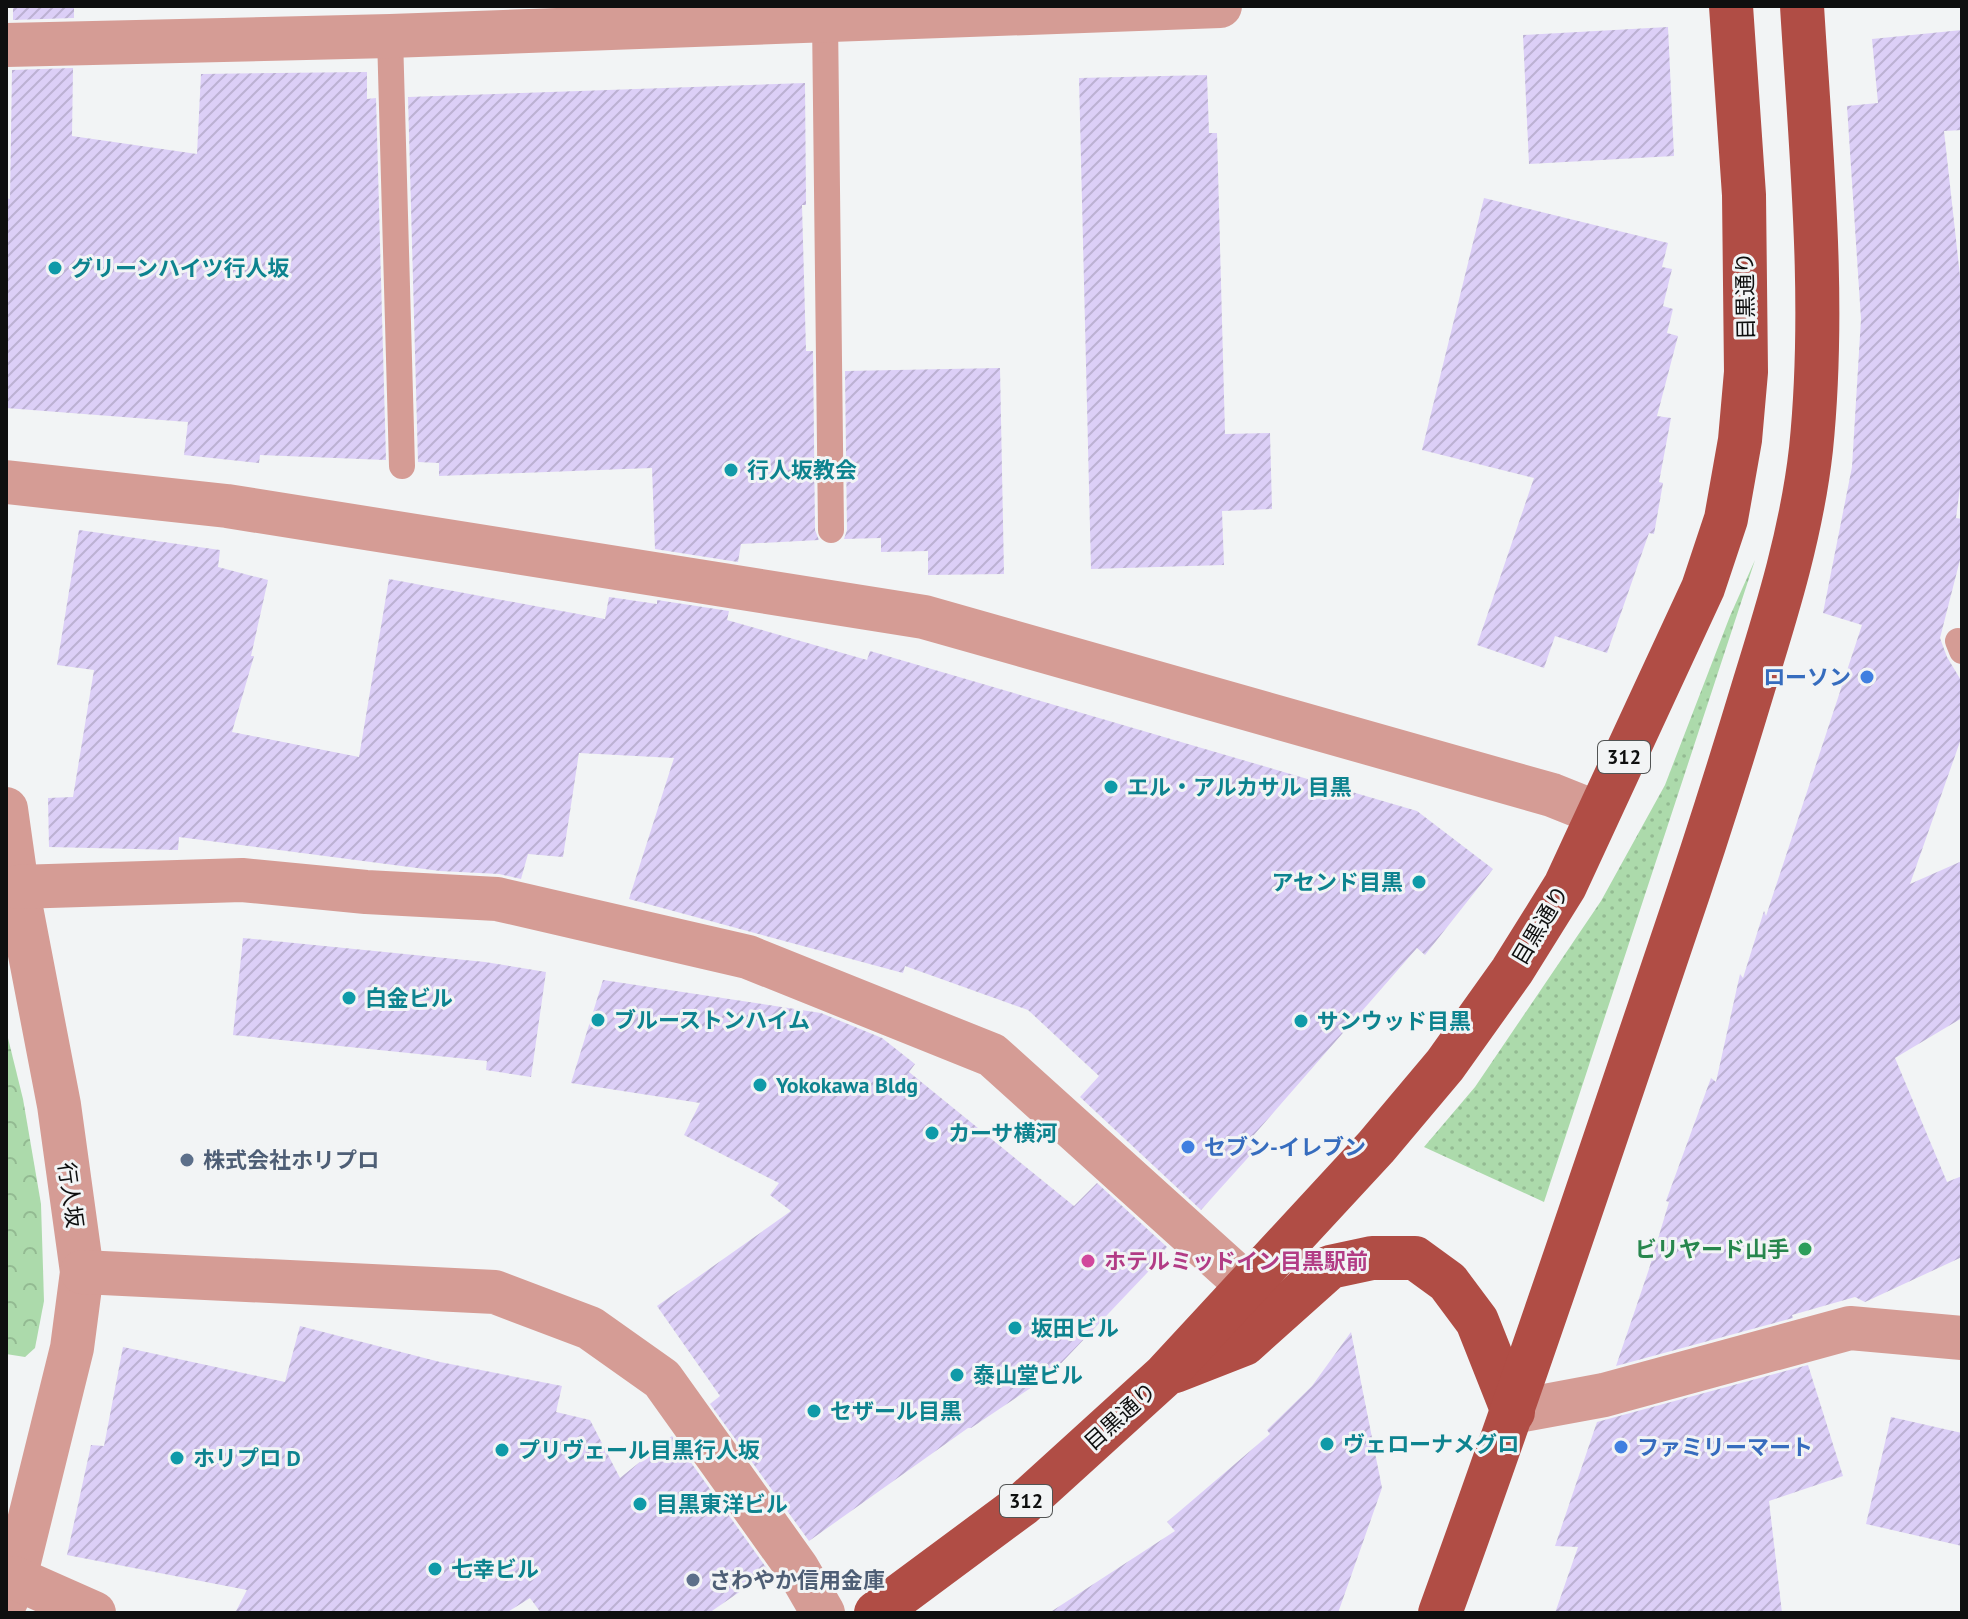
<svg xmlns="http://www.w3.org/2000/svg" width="1968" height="1619" font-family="'PT Sans','Noto Sans JP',sans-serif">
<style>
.grass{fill:url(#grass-dots)}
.forest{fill:url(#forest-crowns)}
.building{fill:url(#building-hatch)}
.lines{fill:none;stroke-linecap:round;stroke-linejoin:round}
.service{stroke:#d59c95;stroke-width:26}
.minor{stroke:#d59c95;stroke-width:44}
.primary{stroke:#b04d45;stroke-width:44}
.culture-dot{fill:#0f9aa8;stroke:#f2f4f5;stroke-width:3}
.shop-dot{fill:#3f7fe0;stroke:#f2f4f5;stroke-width:3}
.service-dot{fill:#5c6f8a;stroke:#f2f4f5;stroke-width:3}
.leisure-dot{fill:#2e9e5b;stroke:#f2f4f5;stroke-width:3}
.hotel-dot{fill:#d1479c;stroke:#f2f4f5;stroke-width:3}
.labels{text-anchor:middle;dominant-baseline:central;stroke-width:6;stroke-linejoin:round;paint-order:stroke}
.shield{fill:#f2f4f5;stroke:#525454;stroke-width:2}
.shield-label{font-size:20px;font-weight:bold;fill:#0e0f0f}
.culture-label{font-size:22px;font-weight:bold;fill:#0d838f;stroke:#f2f4f5;text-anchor:start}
.street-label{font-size:22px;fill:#0e0f0f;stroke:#f2f4f5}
.shop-label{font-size:22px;font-weight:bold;fill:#366cbe;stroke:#f2f4f5;text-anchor:start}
.service-label{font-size:22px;font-weight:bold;fill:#4e5e75;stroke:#f2f4f5;text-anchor:start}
.leisure-label{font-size:22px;font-weight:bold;fill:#27864d;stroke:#f2f4f5;text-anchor:end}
.hotel-label{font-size:22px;font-weight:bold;fill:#b23c85;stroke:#f2f4f5;text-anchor:start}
</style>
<defs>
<pattern id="grass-dots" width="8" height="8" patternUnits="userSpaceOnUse" patternTransform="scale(2)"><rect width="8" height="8" fill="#acdaab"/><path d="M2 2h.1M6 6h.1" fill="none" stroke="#93ba92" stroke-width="1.8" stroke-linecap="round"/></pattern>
<pattern id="forest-crowns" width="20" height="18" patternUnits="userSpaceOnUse" patternTransform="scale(2)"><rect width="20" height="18" fill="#acdaab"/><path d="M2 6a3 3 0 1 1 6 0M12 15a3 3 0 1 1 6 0" fill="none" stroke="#93ba92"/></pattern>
<pattern id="building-hatch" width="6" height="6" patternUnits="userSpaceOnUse" patternTransform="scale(2)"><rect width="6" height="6" fill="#dccff7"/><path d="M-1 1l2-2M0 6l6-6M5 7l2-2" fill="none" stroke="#bcb1d3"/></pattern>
</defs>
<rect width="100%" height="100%" fill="#f2f4f5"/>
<!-- grass -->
<path class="grass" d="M1755,560L1544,1202L1424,1147L1475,1087L1601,901L1665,785L1730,616Z"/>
<!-- forest -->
<path class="forest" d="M6,1030L23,1099L41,1204L44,1301L35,1348L25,1357L6,1354Z"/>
<!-- building -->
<g class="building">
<path d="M13,6H74V18L13,20Z"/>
<path d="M1668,27L1674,156L1529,164L1523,35Z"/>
<path d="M1962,30V130L1944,131L1962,294V473L1956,518L1962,519V552L1940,638L1947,657L1962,682V736L1910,884L1962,861V1018L1895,1058L1947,1182L1962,1176V1257L1865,1302L1855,1297L1792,1315L1793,1318L1616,1366L1649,1269L1669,1202L1666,1201L1711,1078L1716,1082L1740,974L1743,978L1764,911L1766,916L1862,625L1823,613L1852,467L1861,319L1847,106L1878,103L1872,39Z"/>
<path d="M73,68L72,136L197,154L201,74L367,72V99L376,98L386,460L260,455L259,463L184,455L188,422L6,408V198L10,199L12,70Z"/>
<path d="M1207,75L1209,133H1217L1225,434L1270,433L1272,509L1222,511L1224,565L1091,569L1079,78Z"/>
<path d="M805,83L806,205H802L806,351H813L815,530L819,540L741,544L738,562L655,549L652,468L439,476V463L418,462L408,97Z"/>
<path d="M1484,198L1668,243L1662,267L1672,269L1663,306L1673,309L1667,333L1678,336L1657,416L1671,418L1659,482L1663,483L1654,534L1649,533L1607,653L1555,636L1544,668L1477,645L1534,478L1422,450Z"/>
<path d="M1000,368L1004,574L928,575V551L881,552V538L844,539L847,530L845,371Z"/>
<path d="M79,530L220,550L218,567L268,580L251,656H254L232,732L359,757L389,579L605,619L609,597L657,604V600L729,611L727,620L867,660L870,651L1417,811L1493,869L1425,955L1417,948L1246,1144L1254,1151L1201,1210L1080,1097L1099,1076L1028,1010L905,966L903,973L629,899L674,758L579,753L563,857L528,854L521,879L499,874L440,871L179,837L178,850L49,847L48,798L73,797L94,670L57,665Z"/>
<path d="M243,938L485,962L546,972L531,1077L486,1070L487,1061L233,1035Z"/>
<path d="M603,980L821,1013L882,1038L915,1064L909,1072L1074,1206L1097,1183L1167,1247L1164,1251L1166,1253L1050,1375L971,1428H968L809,1541L710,1404L720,1396L657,1306L791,1211L770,1195L779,1183L684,1135L700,1103L571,1083Z"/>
<path d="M300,1326L440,1362L562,1386L556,1412L590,1420L620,1478L672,1436L768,1570L767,1573L709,1613H541L530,1598L506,1613H235L247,1590L67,1555L91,1445L104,1446L123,1347L285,1382Z"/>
<path d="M1351,1332L1382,1488L1338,1613H1049L1175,1531L1167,1522L1270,1434L1267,1430L1312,1386Z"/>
<path d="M1808,1365L1843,1476L1769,1501L1782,1613H1555L1578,1547L1555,1546L1597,1422Z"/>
<path d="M1891,1417L1962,1433V1546L1866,1524Z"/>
</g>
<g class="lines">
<!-- service -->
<g class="service">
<path d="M825,19L831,530"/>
<path d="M390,36L402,466"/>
<path d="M1958,641L1962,651"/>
</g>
<!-- minor -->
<g class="minor">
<path d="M6,45L390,36L1220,6"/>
<path d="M6,482L227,506L924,617L1552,795L1597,813"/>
<path d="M6,809L17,887L59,1105L82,1272L72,1348L15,1578L6,1601"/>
<path d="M17,887L242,880L366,892L497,899L748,957L992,1055L1247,1285"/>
<path d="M82,1272L495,1292L590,1328L662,1379L797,1568L823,1613"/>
<path d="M1513,1412L1604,1395L1850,1328L1962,1338"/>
<path d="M15,1578L94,1613"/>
</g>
<!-- primary -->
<g class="primary">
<path d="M1175,1371L1244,1344L1330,1267L1372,1258H1415L1448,1282L1477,1321L1513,1412"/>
<path d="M876,1613L1023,1504L1165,1375L1376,1147L1445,1065L1512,971L1565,886L1703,588L1726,519L1740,440L1746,372L1744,195L1731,6"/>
<path d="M1440,1613C1522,1387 1598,1160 1675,932C1703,850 1729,768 1754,685C1778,608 1802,530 1811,449C1826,303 1811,153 1802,6"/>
</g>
</g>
<!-- markers -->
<g class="culture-dot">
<circle cx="55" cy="268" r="8"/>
<circle cx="731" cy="470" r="8"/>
<circle cx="1111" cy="787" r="8"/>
<circle cx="1419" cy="882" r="8"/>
<circle cx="349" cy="998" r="8"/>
<circle cx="598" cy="1020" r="8"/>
<circle cx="1301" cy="1021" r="8"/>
<circle cx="760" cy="1085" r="8"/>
<circle cx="932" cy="1133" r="8"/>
<circle cx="1015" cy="1328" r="8"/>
<circle cx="957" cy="1375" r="8"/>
<circle cx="814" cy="1411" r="8"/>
<circle cx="1327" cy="1444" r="8"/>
<circle cx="502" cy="1450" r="8"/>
<circle cx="177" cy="1458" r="8"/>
<circle cx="640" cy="1504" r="8"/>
<circle cx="435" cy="1569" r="8"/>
</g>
<g class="shop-dot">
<circle cx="1867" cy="677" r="8"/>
<circle cx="1188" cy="1147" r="8"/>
<circle cx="1621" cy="1447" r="8"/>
</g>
<g class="service-dot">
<circle cx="187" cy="1160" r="8"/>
<circle cx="693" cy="1580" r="8"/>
</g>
<circle class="leisure-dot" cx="1805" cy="1249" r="8"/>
<circle class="hotel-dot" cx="1088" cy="1261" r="8"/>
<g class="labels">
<!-- shield labels -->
<g class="shield">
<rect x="1598" y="741" width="52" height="32" rx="6"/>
<rect x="1000" y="1485" width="52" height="32" rx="6"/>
</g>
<g class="shield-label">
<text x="1624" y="757">312</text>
<text x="1026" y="1501">312</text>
</g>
<!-- culture labels -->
<g class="culture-label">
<text x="71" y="268">グリーンハイツ行人坂</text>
<text x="747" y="470">行人坂教会</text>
<text x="1127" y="787">エル・アルカサル 目黒</text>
<text x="1403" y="882" text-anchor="end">アセンド目黒</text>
<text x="365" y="998">白金ビル</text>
<text x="614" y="1020">ブルーストンハイム</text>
<text x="1317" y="1021">サンウッド目黒</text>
<text x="776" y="1085">Yokokawa Bldg</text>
<text x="948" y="1133">カーサ横河</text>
<text x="1031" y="1328">坂田ビル</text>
<text x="973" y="1375">泰山堂ビル</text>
<text x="830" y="1411">セザール目黒</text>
<text x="1343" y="1444">ヴェローナメグロ</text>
<text x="518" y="1450">プリヴェール目黒行人坂</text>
<text x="193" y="1458">ホリプロ D</text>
<text x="656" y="1504">目黒東洋ビル</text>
<text x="451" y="1569">七幸ビル</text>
</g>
<!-- street labels -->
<g class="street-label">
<text transform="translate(1745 296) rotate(-91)">目黒通り</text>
<text transform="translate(1540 925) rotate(-59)">目黒通り</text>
<text transform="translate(71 1195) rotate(82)">行人坂</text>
<text transform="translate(1120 1416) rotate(-42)">目黒通り</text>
</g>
<!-- shop labels -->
<g class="shop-label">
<text x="1851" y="677" text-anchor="end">ローソン</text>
<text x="1204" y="1147">セブン-イレブン</text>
<text x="1637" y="1447">ファミリーマート</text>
</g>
<!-- service labels -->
<g class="service-label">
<text x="203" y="1160">株式会社ホリプロ</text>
<text x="709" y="1580">さわやか信用金庫</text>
</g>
<!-- leisure labels -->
<g class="leisure-label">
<text x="1789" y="1249">ビリヤード山手</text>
</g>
<!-- hotel labels -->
<g class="hotel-label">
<text x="1104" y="1261">ホテルミッドイン目黒駅前</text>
</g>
</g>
<!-- border -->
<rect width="1968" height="1619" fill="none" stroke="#0e0f0f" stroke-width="16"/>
</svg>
